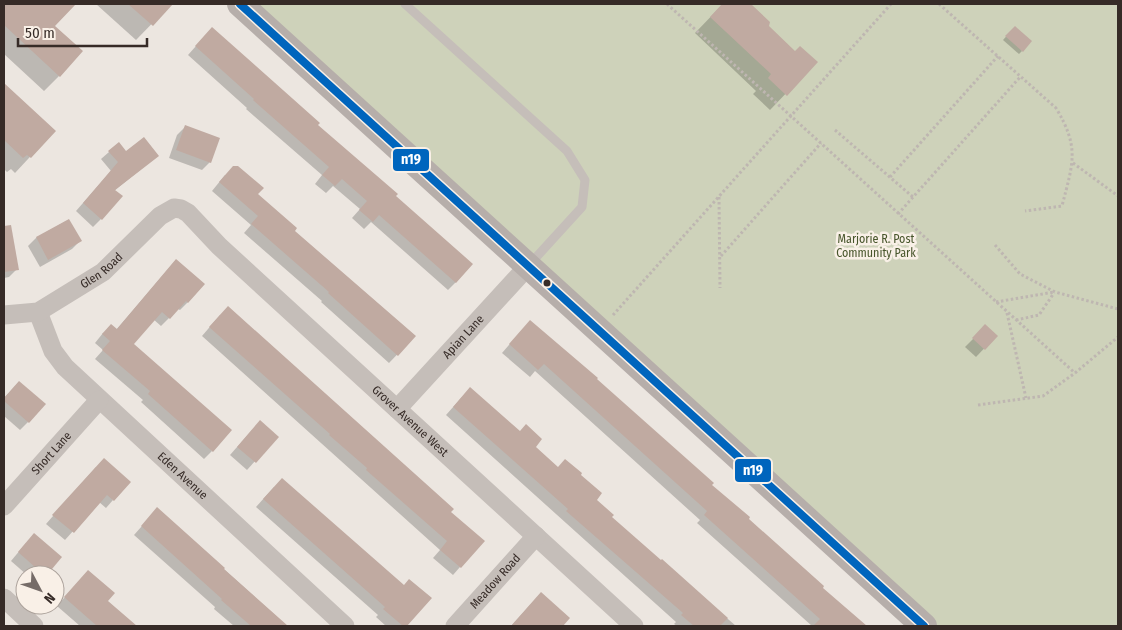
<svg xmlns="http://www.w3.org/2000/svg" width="1122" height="630" font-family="'Fira Sans Condensed',sans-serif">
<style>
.green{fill:#ced2ba}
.shadow{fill:#0003}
.building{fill:#c0aaa1}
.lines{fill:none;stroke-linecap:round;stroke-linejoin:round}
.path{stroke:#beb6b1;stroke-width:3;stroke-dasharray:2.5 2.5;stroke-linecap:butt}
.lane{stroke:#c5beb9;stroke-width:9}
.street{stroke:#c5beb9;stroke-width:19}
.secondary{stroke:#b6aeaa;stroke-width:26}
.bus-1-casing{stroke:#f9f0e7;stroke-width:11}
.bus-1{stroke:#0065bd;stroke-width:8}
.bus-dot{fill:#362b27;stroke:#f9f0e7;stroke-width:2}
.labels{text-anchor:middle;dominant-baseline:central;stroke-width:5;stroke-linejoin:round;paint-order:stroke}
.park-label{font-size:12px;fill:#47552b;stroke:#f9f0e7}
.street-label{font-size:12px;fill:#362b27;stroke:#f9f0e7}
.line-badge{stroke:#f9f0e7;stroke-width:2}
.badge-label{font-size:14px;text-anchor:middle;font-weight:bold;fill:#fff}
</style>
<rect width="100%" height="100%" fill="#ece6e0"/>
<!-- green -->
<path class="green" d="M250,4H1118V626H935Z"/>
<!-- shadow -->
<g class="shadow">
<path d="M4,4H74L54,26L59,76L44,91L4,54Z"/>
<path d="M96,4H171L136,40Z"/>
<path d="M723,4H749L769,22L767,27L795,53L816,62L770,110L753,94L756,91L695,33Z"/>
<path d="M1011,31L1022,51L1019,54L1003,40Z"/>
<path d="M204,37L317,125L394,196L456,282L448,290L371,222L364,229L352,218L360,209L333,186L326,193L315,184L322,175L246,109L247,108L188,55Z"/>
<path d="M4,85L54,131L15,173L11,169L7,172L4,169Z"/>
<path d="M185,127L210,162L202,170L169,158L177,135Z"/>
<path d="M109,152L157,156L114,191L101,219L93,227L76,211L111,171L101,159Z"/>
<path d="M225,175L294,231L415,336L389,363L321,302L322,301L244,233L251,225L212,191Z"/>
<path d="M68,220L80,241L72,249L40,267L28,246L36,238Z"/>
<path d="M14,246L17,269L9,277L4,278V248Z"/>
<path d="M176,260L188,302L180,310L178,309L161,326L153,319L132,344L212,451L204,459L141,402L143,400L95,359L103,350L95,343L103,333L116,330Z"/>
<path d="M220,315L450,512L460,567L453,575L433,558L440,550L202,336Z"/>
<path d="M522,330L596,379L821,588L863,624L861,626H812L697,523L700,520L535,371L530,377L502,353Z"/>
<path d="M978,334L996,336L976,357L965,347Z"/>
<path d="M19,382L28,422L20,430L4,416V398Z"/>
<path d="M462,397L534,447L595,500L610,517L736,626H677L674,624L676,622L446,415Z"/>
<path d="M252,430L277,437L247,470L230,455Z"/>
<path d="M96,467L113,500L106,508L99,502L65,540L46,524Z"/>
<path d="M274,487L404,586L430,598L405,626H386L376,617L378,615L256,507Z"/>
<path d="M157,509L287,626H234L214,609L215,607L134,535Z"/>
<path d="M26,543L45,575H27L11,561Z"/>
<path d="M81,579L106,601L135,626H80L57,606Z"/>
<path d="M541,593L569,618L561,626H511Z"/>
</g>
<!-- building -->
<g class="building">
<path d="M4,4H76L55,26L83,51L60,77L4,25Z"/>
<path d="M128,4H173L153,26Z"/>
<path d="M722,4H751L770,22L769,26L795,51L800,46L818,62L787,96L768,78L771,74L710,17Z"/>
<path d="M1015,26L1032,41L1023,52L1005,36Z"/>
<path d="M212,27L320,123L318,125L398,194L396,196L473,264L456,283L379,215L373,222L359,210L367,201L342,179L335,186L322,175L329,167L253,100L254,99L195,46Z"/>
<path d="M4,83L56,131L31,158L27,155L23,158L4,140Z"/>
<path d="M185,125L220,138L211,163L176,150Z"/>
<path d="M144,137L159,156L115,190L123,196L102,220L83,203L118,162L108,151L119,142L126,151Z"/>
<path d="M233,166H238L264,188L258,194L297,228L295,231L416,336L398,356L328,293L329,292L251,224L258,216L219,182Z"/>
<path d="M69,219L82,241L48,260L36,237Z"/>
<path d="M11,225L19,270L4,272V226Z"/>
<path d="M176,259L205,284L188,303L186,301L170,319L162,312L134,344L232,430L213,452L148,394L150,391L102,350L110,341L102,334L111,324L117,329Z"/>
<path d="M228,306L454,509L451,512L485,541L461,568L440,550L447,541L366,470L367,468L329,435L330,434L209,327Z"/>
<path d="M530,320L598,378L597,379L714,483L712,485L750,517L749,519L824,586L823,588L867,626H813L820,619L704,515L707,511L544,364L538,370L509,344Z"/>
<path d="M985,324L998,336L985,350L972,338Z"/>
<path d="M19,381L46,404L29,423L4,401V398Z"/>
<path d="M470,387L520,431L526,424L542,439L536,447L558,467L565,459L582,473L581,475L602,493L597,500L614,515L612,517L661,560L662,559L728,618L720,626H694L681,615L683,613L566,511L568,509L453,407Z"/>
<path d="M260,420L279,437L256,463L237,447Z"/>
<path d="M104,458L131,482L114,501L107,495L74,533L52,515Z"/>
<path d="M282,478L404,585L409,579L432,598L407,626H403L383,609L385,607L263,499Z"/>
<path d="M157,507L225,568L224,569L288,626H251L221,600L222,599L141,526Z"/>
<path d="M34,533L62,557L47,575H44L18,552Z"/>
<path d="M88,570L115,593L108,601L137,626H97L64,597Z"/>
<path d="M541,592L570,618L563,626H511Z"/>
</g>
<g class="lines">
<!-- path -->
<g class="path">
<path d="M667,4L1075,373"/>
<path d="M939,4L1056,108C1080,148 1073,163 1062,206L1025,211"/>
<path d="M835,130L913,197"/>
<path d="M1073,163L1118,196"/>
<path d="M890,177L998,56"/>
<path d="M719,197L720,288"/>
<path d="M898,214L1021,76"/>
<path d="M995,245L1020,274L1055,292L1118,309"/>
<path d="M721,256L821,143"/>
<path d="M996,302L1054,292"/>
<path d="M1007,313L1026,398"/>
<path d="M613,315L891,4"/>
<path d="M1016,320L1039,315L1054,293"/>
<path d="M978,405L1043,396L1075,373L1118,337"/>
</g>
<!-- lane -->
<path class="lane" d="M405,4L567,151L585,180L582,207L530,264"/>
<!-- street -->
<g class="street">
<path id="s1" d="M38,312L53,351L65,367L345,626"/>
<path id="s2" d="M4,315L38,312L103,272L160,216L174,208L181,209L188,213L219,246L634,626"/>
<path id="s3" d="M397,409L528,266"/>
<path id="s4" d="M4,506L99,400"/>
<path d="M4,598L34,626"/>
<path id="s5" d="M455,626L536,536"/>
</g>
<!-- secondary -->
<path class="secondary" d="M240,4L924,626"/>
<defs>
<path id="bus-1" d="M240,4L924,626"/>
</defs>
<!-- bus-1 casing -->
<use href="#bus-1" class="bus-1-casing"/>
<!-- bus-1 -->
<use href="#bus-1" class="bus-1"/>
</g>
<!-- markers -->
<circle class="bus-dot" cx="547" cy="283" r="4.5"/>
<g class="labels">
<!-- park labels -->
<g class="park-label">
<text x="876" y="239">Marjorie R. Post<tspan x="876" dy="14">Community Park</tspan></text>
</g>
<!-- street labels -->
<g class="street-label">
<text stroke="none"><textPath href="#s2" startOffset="110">Glen Road</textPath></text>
<text stroke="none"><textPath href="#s3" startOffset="98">Apian Lane</textPath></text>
<text stroke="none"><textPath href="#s2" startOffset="526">Grover Avenue West</textPath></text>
<text stroke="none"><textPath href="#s4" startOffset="71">Short Lane</textPath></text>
<text stroke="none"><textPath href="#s1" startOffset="222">Eden Avenue</textPath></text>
<text stroke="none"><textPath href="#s5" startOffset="60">Meadow Road</textPath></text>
</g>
</g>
<g class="line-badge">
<rect x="392" y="148" width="38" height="24" rx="5" fill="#0065bd"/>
<rect x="734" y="458" width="38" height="25" rx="5" fill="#0065bd"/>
</g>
<g class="badge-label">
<text x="411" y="164">n19</text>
<text x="753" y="475">n19</text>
</g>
<!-- border -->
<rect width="1122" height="630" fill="none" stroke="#362b27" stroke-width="10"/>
<!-- north arrow -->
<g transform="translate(40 590) rotate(131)"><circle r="24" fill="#f9f0e7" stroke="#aba19a"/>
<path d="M0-4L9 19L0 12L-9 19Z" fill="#766c68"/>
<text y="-8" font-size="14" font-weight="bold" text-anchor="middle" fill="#362b27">N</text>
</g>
<!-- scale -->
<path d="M18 38v8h129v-8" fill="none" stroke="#362b27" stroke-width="2.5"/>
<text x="25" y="38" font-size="15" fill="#362b27" stroke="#f9f0e7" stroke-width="4" paint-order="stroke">50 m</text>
</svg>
